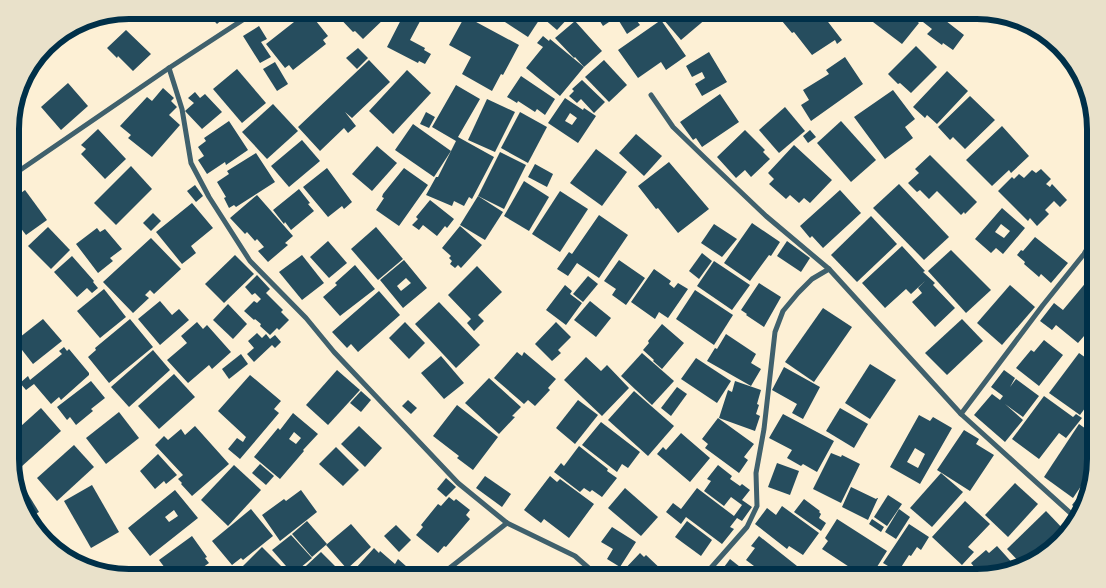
<svg xmlns="http://www.w3.org/2000/svg" width="1106" height="588" font-family="Lato,sans-serif">
<style>
.building{fill:#264d5e;fill-rule:evenodd}
.lines{fill:none;stroke-linecap:round;stroke-linejoin:round}
.minor{stroke:#3f606c;stroke-width:5}
.rim{fill:none;stroke:#003049;stroke-width:6}
</style>
<rect width="100%" height="100%" fill="#fdf0d5"/>
<!-- building -->
<g class="building">
<path d="M204,10H233L217,24Z"/>
<path d="M332,10H380L386,17L363,39L355,31L353,32Z"/>
<path d="M406,10H426L410,40L425,48L424,50L431,54L425,64L419,61L418,63L387,47Z"/>
<path d="M498,10H536L543,14L528,37L494,15Z"/>
<path d="M551,10H564L570,16L557,30L543,18Z"/>
<path d="M593,10H627L603,26Z"/>
<path d="M660,10H700L707,18L681,40L657,12Z"/>
<path d="M802,10H823L828,16L825,18L842,40L837,44L835,40L812,55L794,32L792,33L782,21L794,12L796,15Z"/>
<path d="M846,10H869L857,21Z"/>
<path d="M883,10H903L919,23L902,44L873,22Z"/>
<path d="M932,10L964,35L953,50L943,43L942,45L927,34L932,29L923,22Z"/>
<path d="M308,11L328,36L323,40L326,44L293,70L289,65L285,68L266,44Z"/>
<path d="M631,13L640,25L627,34L619,21Z"/>
<path d="M465,16L519,45L503,75L501,74L492,91L462,74L471,57L449,45Z"/>
<path d="M661,20L686,56L666,70L661,62L638,78L618,50Z"/>
<path d="M575,21L602,51L584,67L575,57L574,58L555,38Z"/>
<path d="M259,26L267,39L261,42L271,57L260,63L243,36Z"/>
<path d="M126,30L151,54L133,71L118,56L117,58L107,48Z"/>
<path d="M543,36L549,41L550,39L584,67L560,96L526,68L543,47L537,43Z"/>
<path d="M916,46L937,67L911,93L900,83L898,84L888,74Z"/>
<path d="M358,48L368,58L357,69L346,58Z"/>
<path d="M709,52L727,82L702,96L695,84L705,78L702,72L692,77L686,66Z"/>
<path d="M845,57L863,84L811,121L801,105L809,100L803,90L829,74L826,70Z"/>
<path d="M369,60L390,82L352,118L345,112L356,126L348,133L344,128L320,151L298,127Z"/>
<path d="M604,60L627,85L609,102L585,77Z"/>
<path d="M275,62L288,84L277,91L263,69Z"/>
<path d="M237,69L266,103L242,123L213,89Z"/>
<path d="M407,70L431,93L393,134L369,111Z"/>
<path d="M947,71L968,91L937,124L927,115L925,118L913,107Z"/>
<path d="M521,76L555,99L545,115L537,109L535,112L518,101L517,103L507,97Z"/>
<path d="M582,80L605,102L594,113L581,99L577,103L569,96L574,91L572,89Z"/>
<path d="M68,83L88,106L61,130L41,107Z"/>
<path d="M456,85L480,99L458,137L494,157L472,199L469,197L464,206L454,201L452,206L426,195L436,177H438L456,141L432,127Z"/>
<path d="M163,88L174,98L171,101L177,107L169,115L180,125L152,157L128,138L131,135L120,126L147,97L152,101Z"/>
<path d="M893,90L915,119L905,127L913,138L885,159L854,117Z"/>
<path d="M195,92L200,98L205,94L222,112L202,129L185,111L194,103L188,98Z"/>
<path d="M720,94L739,122L702,147L696,138L693,140L680,122Z"/>
<path d="M970,96L995,120L965,149L953,137L950,140L938,127Z"/>
<path d="M565,98L583,110L584,108L596,116L578,143L548,123ZM570,113L577,118L572,125L565,121Z"/>
<path d="M487,99L515,112L495,152L468,140Z"/>
<path d="M273,104L298,131L267,159L242,132Z"/>
<path d="M785,107L805,131L779,153L759,130Z"/>
<path d="M426,112L435,117L429,128L420,124Z"/>
<path d="M520,112L547,127L528,163L501,148Z"/>
<path d="M229,121L248,150L226,165L225,162L207,174L198,160L204,156L198,147L206,141L204,138Z"/>
<path d="M841,121L876,160L851,182L817,143Z"/>
<path d="M413,124L451,151L434,177L395,150Z"/>
<path d="M1002,126L1029,156L1011,173L1009,170L992,186L966,160Z"/>
<path d="M98,129L126,159L105,179L81,154L86,149L81,145Z"/>
<path d="M745,130L765,150L763,152L770,159L751,177L745,170L736,178L717,157Z"/>
<path d="M810,130L816,137L808,143L803,136Z"/>
<path d="M636,134L662,156L644,176L619,153Z"/>
<path d="M302,140L320,161L289,187L271,166Z"/>
<path d="M794,145L832,180L810,203L804,198L799,203L790,195L786,199L769,184L774,179L768,173Z"/>
<path d="M377,146L397,163L372,191L352,174Z"/>
<path d="M596,149L627,172L602,206L570,183Z"/>
<path d="M500,152L526,165L504,209L478,196Z"/>
<path d="M256,153L275,182L236,207L234,205L229,208L224,198L226,197L217,182L229,174L227,171Z"/>
<path d="M930,155L977,202L965,214L964,212L961,215L937,191L929,199L920,190L917,192L908,183L919,173L915,169Z"/>
<path d="M669,162L709,209L678,233L658,208L656,209L638,186Z"/>
<path d="M535,164L553,174L547,187L528,177Z"/>
<path d="M131,166L152,189L116,225L94,203Z"/>
<path d="M327,168L352,202L344,209L342,206L328,217L303,187Z"/>
<path d="M404,168L428,185L399,226L376,210L384,198L382,197L383,194Z"/>
<path d="M1041,169L1051,179L1046,184L1050,187L1052,184L1067,200L1060,207L1054,201L1045,210L1049,214L1037,226L1030,218L1028,221L998,191L1012,177L1014,179L1019,174L1024,178L1032,170L1036,173Z"/>
<path d="M524,181L549,197L529,231L504,216Z"/>
<path d="M899,184L949,237L924,260L873,208Z"/>
<path d="M195,185L203,196L196,202L187,191Z"/>
<path d="M299,189L310,203L308,204L314,211L291,230L285,222L284,224L273,210Z"/>
<path d="M25,190L47,220L26,235L10,214V201Z"/>
<path d="M840,190L861,213L823,248L812,236L810,238L800,226Z"/>
<path d="M560,191L588,209L560,252L532,234Z"/>
<path d="M257,195L293,236L285,243L288,245L268,262L258,251L264,247L257,239L255,241L247,232L245,234L230,218Z"/>
<path d="M478,196L503,212L485,240L460,225Z"/>
<path d="M430,200L454,219L447,228L445,226L437,236L423,225L419,230L412,225L418,219L416,217Z"/>
<path d="M192,203L213,228L191,246L196,253L182,264L156,232Z"/>
<path d="M1002,208L1025,228L1003,254L996,248L991,253L975,239ZM1001,224L1010,231L1004,238L995,232Z"/>
<path d="M153,213L161,221L151,231L143,223Z"/>
<path d="M599,215L628,235L599,278L577,263L568,276L557,269L569,252L572,254Z"/>
<path d="M871,216L897,244L857,282L831,255Z"/>
<path d="M752,223L780,242L771,256L769,255L750,281L724,263Z"/>
<path d="M714,224L737,239L722,257L701,243Z"/>
<path d="M460,226L482,245L461,268L458,265L455,268L450,264L452,261L449,258L451,256L442,248Z"/>
<path d="M48,227L70,250L51,269L28,246Z"/>
<path d="M376,227L403,259L378,280L351,249Z"/>
<path d="M97,228L100,232L105,229L122,249L110,258L113,261L98,273L76,244Z"/>
<path d="M1035,237L1068,263L1051,283L1041,274L1039,277L1024,264L1025,262L1017,255L1021,250L1023,251Z"/>
<path d="M151,238L181,269L154,294L150,290L145,295L149,298L133,313L103,282Z"/>
<path d="M328,241L347,263L329,278L310,257Z"/>
<path d="M787,241L810,258L801,272L777,256Z"/>
<path d="M902,246L925,271L923,272L935,283L933,285L955,308L935,327L912,302L922,293L918,288L925,281L911,294L906,289L885,308L862,283Z"/>
<path d="M951,250L991,290L966,313L928,271Z"/>
<path d="M702,253L712,261L699,279L689,271Z"/>
<path d="M235,255L254,274L224,303L205,284Z"/>
<path d="M302,255L324,283L302,300L279,272Z"/>
<path d="M72,256L94,281L93,282L98,288L92,293L87,288L77,297L54,272Z"/>
<path d="M404,260L427,288L403,308L380,280ZM406,278L411,283L401,291L397,286Z"/>
<path d="M619,260L645,278L626,305L612,295L616,289L604,281Z"/>
<path d="M714,261L750,285L732,310L697,286Z"/>
<path d="M355,265L375,289L340,316L323,297L337,285L335,283Z"/>
<path d="M477,266L502,292L478,315L484,321L474,331L467,323L471,319L448,295Z"/>
<path d="M654,269L671,281L669,284L674,288L678,283L688,289L668,318L659,312L655,319L631,302Z"/>
<path d="M1093,274L1095,276L1096,322L1078,343L1056,325L1052,330L1040,321L1054,303L1063,310Z"/>
<path d="M257,275L270,289L266,293L283,310L281,312L289,320L279,330L277,328L270,335L260,326L261,324L255,319L254,320L244,311L254,301L257,303L261,299L255,293L252,295L245,287Z"/>
<path d="M588,276L598,284L583,302L573,294Z"/>
<path d="M759,283L781,297L764,327L746,315L747,314L741,310Z"/>
<path d="M565,285L572,291L570,294L582,303L566,325L546,310Z"/>
<path d="M1010,285L1035,307L1002,345L977,323Z"/>
<path d="M104,289L126,317L100,338L77,311Z"/>
<path d="M695,290L733,315L714,345L676,319Z"/>
<path d="M379,291L400,315L358,352L351,344L347,348L332,332Z"/>
<path d="M160,301L172,315L179,309L189,320L160,345L138,319Z"/>
<path d="M590,301L611,318L596,337L574,320Z"/>
<path d="M439,302L480,345L456,368L415,324Z"/>
<path d="M228,304L247,324L233,339L213,320Z"/>
<path d="M823,308L852,327L814,382L785,362Z"/>
<path d="M43,319L62,341L33,364L15,341Z"/>
<path d="M130,319L153,347L109,383L88,357L96,350L95,348Z"/>
<path d="M962,319L983,341L947,375L925,353Z"/>
<path d="M197,322L203,329L207,325L231,352L212,369L209,365L188,383L167,360L187,343L181,336Z"/>
<path d="M405,322L425,343L409,359L389,338Z"/>
<path d="M556,322L571,337L558,350L561,353L552,361L535,344Z"/>
<path d="M662,324L684,343L662,369L653,361L654,360L643,350L649,343L648,341Z"/>
<path d="M257,333L262,338L266,334L270,339L275,335L281,342L275,348L272,345L254,362L247,354L254,348L248,341Z"/>
<path d="M726,334L756,354L751,363L761,369L751,386L707,361L715,348L717,349Z"/>
<path d="M1044,340L1063,355L1039,386L1016,368L1031,350L1034,352Z"/>
<path d="M64,347L67,351L69,349L89,373V375L61,400L59,397L51,404L34,384L26,390L20,383L28,376L30,380L62,354L59,351Z"/>
<path d="M11,348L21,360L11,368Z"/>
<path d="M153,350L170,370L129,407L111,387Z"/>
<path d="M517,352L522,356L524,352L556,379L548,388L550,390L535,406L528,400L524,404L494,378Z"/>
<path d="M642,353L674,381L652,405L621,376Z"/>
<path d="M1079,353L1096,365V393L1080,415L1049,393Z"/>
<path d="M241,354L248,364L229,379L222,369Z"/>
<path d="M441,356L464,383L444,399L421,373Z"/>
<path d="M586,357L601,371L607,365L629,388L602,416L564,380Z"/>
<path d="M696,358L731,381L717,403L681,379Z"/>
<path d="M870,364L896,380L870,419L845,403Z"/>
<path d="M784,367L820,387L803,419L792,413L797,404L772,390Z"/>
<path d="M337,370L360,390L328,425L306,405Z"/>
<path d="M1004,370L1015,378L1010,387L1016,379L1039,396L1023,417L1005,404L1023,420L1005,442L974,415L992,394L1000,400L1003,396L991,387Z"/>
<path d="M174,374L195,397L159,429L138,406Z"/>
<path d="M250,375L281,401L274,409L279,413L240,459L228,449L237,438L243,442L246,437L218,411Z"/>
<path d="M489,378L521,407L512,416L515,417L499,434L465,403Z"/>
<path d="M91,381L105,398L91,409L93,411L76,425L70,417L67,420L57,407Z"/>
<path d="M735,381L761,390L757,404L759,405L756,414L760,416L755,431L719,418L728,390L732,392Z"/>
<path d="M677,387L687,394L671,416L661,408Z"/>
<path d="M361,391L371,400L361,412L350,403Z"/>
<path d="M634,391L674,426L648,456L608,420Z"/>
<path d="M1044,396L1073,417L1076,414L1082,418L1066,438L1059,433L1039,459L1012,439Z"/>
<path d="M408,400L417,408L411,414L402,406Z"/>
<path d="M578,400L598,415L575,444L556,428Z"/>
<path d="M457,405L498,437L473,470L457,458L459,456L433,436Z"/>
<path d="M11,408L19,417L11,425Z"/>
<path d="M41,408L61,431L21,467L11,456V435Z"/>
<path d="M840,408L868,424L854,448L826,431Z"/>
<path d="M119,412L139,438L106,464L86,438Z"/>
<path d="M293,413L318,434L303,450L304,451L280,479L254,457L278,428L280,430ZM294,432L301,438L296,444L289,439Z"/>
<path d="M783,414L834,441L817,472L803,464L801,466L787,458L792,450L769,438Z"/>
<path d="M919,415L930,421L933,417L952,428L920,484L890,467ZM915,448L925,454L918,468L907,462Z"/>
<path d="M718,418L754,444L744,457L748,460L739,473L705,448L708,444L702,439Z"/>
<path d="M601,422L640,452L628,468L622,464L617,472L582,445Z"/>
<path d="M1079,424L1096,436V459L1094,467L1073,498L1044,477Z"/>
<path d="M195,426L229,464L192,496L181,484L182,483L178,479L183,475L155,445L164,436L168,440L181,429L185,435Z"/>
<path d="M359,426L382,448L365,467L341,444Z"/>
<path d="M964,430L979,439L976,444L994,455L970,491L937,470Z"/>
<path d="M681,433L710,458L690,482L657,454L663,447L666,450Z"/>
<path d="M74,445L94,467L57,501L37,478Z"/>
<path d="M579,446L608,469L607,471L617,478L602,497L592,490L590,492L584,488L580,492L554,472L561,463L564,466Z"/>
<path d="M336,447L359,470L343,486L319,464Z"/>
<path d="M831,453L841,457L842,455L860,464L841,503L813,489Z"/>
<path d="M158,454L177,475L166,484L164,481L155,489L140,471Z"/>
<path d="M777,463L799,471L790,495L768,487Z"/>
<path d="M260,464L274,476L266,485L252,473Z"/>
<path d="M234,465L261,490L228,526L201,500Z"/>
<path d="M718,465L732,476L730,479L740,486L742,484L750,490L742,500L752,507L742,521L737,518L730,527L734,529L722,544L686,517L681,524L666,512L673,503L681,509L697,488L734,516L742,505L731,497L724,506L704,491L711,481L707,479Z"/>
<path d="M941,473L963,492L932,527L910,508Z"/>
<path d="M485,476L511,494L502,507L476,488Z"/>
<path d="M550,476L557,482L560,479L594,504L569,538L544,519L541,523L524,510Z"/>
<path d="M446,478L456,487L446,497L437,489Z"/>
<path d="M1091,481L1084,512L1082,513L1072,505Z"/>
<path d="M1015,483L1038,504L1008,537L985,515Z"/>
<path d="M92,485L119,532L91,548L64,501Z"/>
<path d="M23,486L39,512L28,518L16,489Z"/>
<path d="M851,487L876,499L877,498H878L868,520L842,507Z"/>
<path d="M625,488L658,517L641,536L608,508Z"/>
<path d="M175,490L198,518L150,556L128,528ZM174,510L178,516L169,522L165,517Z"/>
<path d="M301,490L317,512L280,541L262,515L284,499L286,501Z"/>
<path d="M888,495L902,504L887,526L874,517Z"/>
<path d="M449,497L454,501L456,499L470,510L466,515L470,519L446,547L444,546L438,553L416,535L423,527L421,525L438,504L441,506Z"/>
<path d="M804,499L820,511L819,512L821,514L819,518L826,523L821,531L794,512Z"/>
<path d="M965,501L990,524L968,547L974,552L962,565L932,537Z"/>
<path d="M782,506L819,533L803,555L789,546L787,549L755,524L767,508L776,515Z"/>
<path d="M251,509L273,536L243,560L241,558L232,565L212,541Z"/>
<path d="M899,509L910,517L896,539L885,532Z"/>
<path d="M1046,511L1066,532L1043,558L1022,565L1007,549Z"/>
<path d="M837,519L887,551L870,578H866L822,549L828,541L825,538Z"/>
<path d="M872,519L884,527L881,532L869,524Z"/>
<path d="M307,521L327,544L312,557L292,534Z"/>
<path d="M687,521L712,540L701,556L675,537Z"/>
<path d="M351,524L371,547L347,569L326,545Z"/>
<path d="M909,524L929,537L921,550L917,547L911,556L909,555L898,572L883,563Z"/>
<path d="M396,525L411,540L399,552L384,536Z"/>
<path d="M612,527L636,542L620,567L607,559L613,549L601,542Z"/>
<path d="M291,535L312,558L293,574L272,550Z"/>
<path d="M192,536L207,557L205,558L209,563L189,577L186,572L179,578H169L163,569L165,568L159,560Z"/>
<path d="M759,536L797,566L787,578H764L752,569L754,566L746,560L755,548L751,546Z"/>
<path d="M997,546L1016,567L983,578L971,563L986,550L989,553Z"/>
<path d="M262,547L285,570L278,578H231Z"/>
<path d="M374,548L379,553L380,551L395,564L398,559L416,575L414,578H364L356,568Z"/>
<path d="M321,552L336,567L331,571L336,576L333,578H293Z"/>
<path d="M640,553L644,557L646,555L665,573L661,578H626L621,573Z"/>
<path d="M730,559L754,578H716Z"/>
<path d="M966,568L975,578H955Z"/>
</g>
<g class="lines">
<!-- minor -->
<g class="minor">
<path d="M169,68L182,109L191,163L209,197L250,261L306,318L334,352L458,483L507,523L575,556L600,578"/>
<path d="M651,95L673,127L705,158L766,216L829,269L961,414L1077,519"/>
<path d="M10,177L169,68L258,10"/>
<path d="M961,414L1043,305L1084,254L1095,235"/>
<path d="M437,578L507,523"/>
<path d="M702,578L747,527L757,506L756,473L764,429L775,332L783,311L798,293L812,279L829,269"/>
</g>
</g>
<!-- crop -->
<path d="M0 0H1106V588H0ZM129 19H977A110 110 0 0 1 1087 129V459A110 110 0 0 1 977 569H129A110 110 0 0 1 19 459V129A110 110 0 0 1 129 19Z" fill="#e9e1ca" fill-rule="evenodd"/>
<path class="rim" d="M129 19H977A110 110 0 0 1 1087 129V459A110 110 0 0 1 977 569H129A110 110 0 0 1 19 459V129A110 110 0 0 1 129 19Z"/>
</svg>
